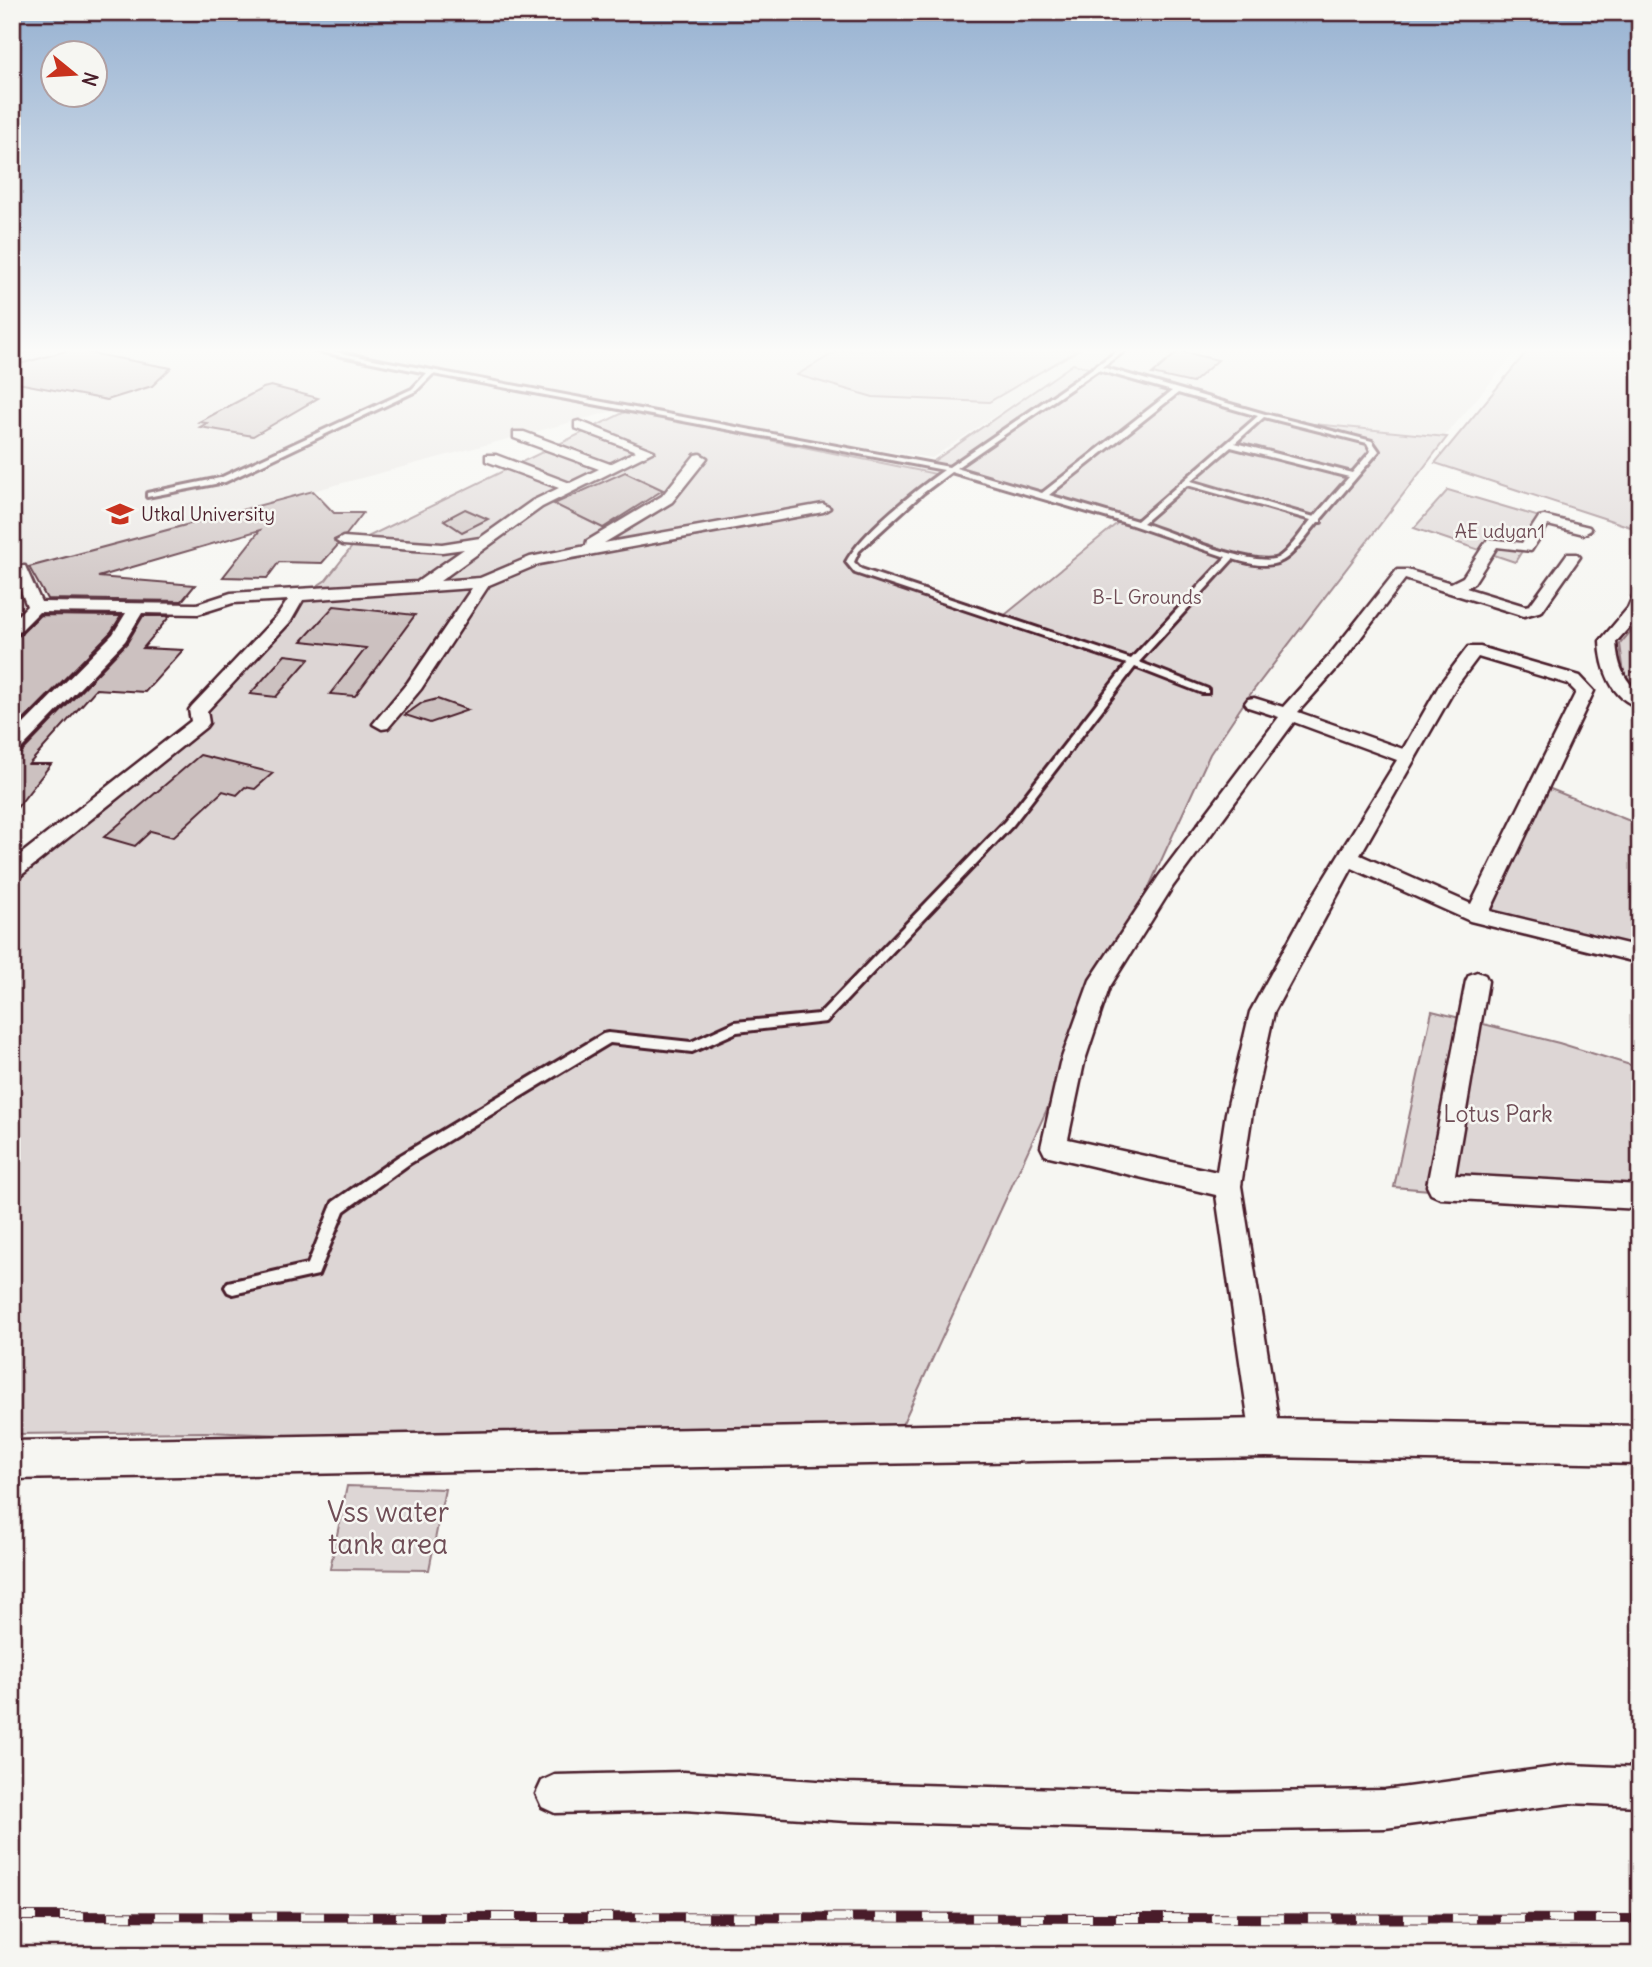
<svg xmlns="http://www.w3.org/2000/svg" width="1652" height="1967" font-family="Delius,sans-serif">
<style>
.built{fill:#e9e6e3}
.green{fill:#ddd6d5;stroke:#947a80;stroke-width:2}
.building{fill:#ccc1c0;stroke:#4a1f2b;stroke-width:2}
.lines{fill:none;stroke-linecap:round;stroke-linejoin:round}
.service-casing{stroke:#4a1f2b;stroke-width:6}
.minor-casing{stroke:#4a1f2b;stroke-width:5}
.tertiary-casing{stroke:#4a1f2b;stroke-width:5}
.service{fill:#f6f6f2;fill-rule:evenodd}
.minor{fill:#f6f6f2;fill-rule:evenodd}
.tertiary{fill:#f6f6f2;fill-rule:evenodd}
.rail-casing{stroke:#4a1f2b;stroke-width:10}
.rail{stroke:#f6f6f2;stroke-width:8;stroke-dasharray:24;stroke-linecap:butt}
.labels{text-anchor:middle;dominant-baseline:central;stroke-width:5;stroke-linejoin:round;paint-order:stroke}
.far-poi-label{font-size:19px;fill:#4a1f2b;stroke:#f6f6f2;text-anchor:start}
.far-park-label{font-size:19px;fill:#6f4d56;stroke:#f6f6f2}
.park-label{font-size:23px;fill:#6f4d56;stroke:#f6f6f2}
.near-park-label{font-size:28px;fill:#6f4d56;stroke:#f6f6f2}
</style>
<rect width="100%" height="100%" fill="#f6f6f2"/>
<filter id="ink" filterUnits="userSpaceOnUse"><feTurbulence type="fractalNoise" baseFrequency=".0143" numOctaves="2"/><feDisplacementMap in="SourceGraphic" scale="14" xChannelSelector="R" yChannelSelector="G"/><feConvolveMatrix kernelMatrix="1 2 1 2 8 2 1 2 1" color-interpolation-filters="sRGB"/></filter>
<g filter="url(#ink)">
<!-- built -->
<path class="built" d="M12,350H1518L1445,436L1308,422L1073,364L932,458L617,410L12,571Z"/>
<!-- green -->
<g class="green">
<path d="M839,350H1078L989,402L873,397L797,375Z"/>
<path d="M1528,350H1640V530L1435,463Z"/>
<path d="M1073,364L1263,414L1304,423L1447,437L1246,700L1210,754L897,1436L558,1445L206,1432L12,1434V871L95,812L203,710L299,598L326,580L355,543L627,411L941,475L883,524L849,562L858,572L1000,619L1120,521L1135,523L931,463Z"/>
<path d="M1448,490L1543,518L1515,562L1414,528Z"/>
<path d="M1640,620V692L1625,681L1620,644Z"/>
<path d="M1548,788L1640,825V948L1491,913Z"/>
<path d="M1432,1011L1559,1043L1640,1068V1207L1394,1187Z"/>
<path d="M347,1486L445,1489L429,1570L330,1569Z"/>
</g>
<!-- building -->
<g class="building">
<path d="M69,350H73L171,368L152,386L107,400L12,382V371L20,364Z"/>
<path d="M1179,351L1218,360L1192,383L1152,374Z"/>
<path d="M271,386L318,398L253,436L200,427L207,423L199,422L263,388Z"/>
<path d="M625,472L663,490L603,528L554,504Z"/>
<path d="M313,491L334,513H363L346,535L334,540L338,545L322,563L279,562L267,578L223,577L260,530L98,577L195,585L182,601L47,599L29,567Z"/>
<path d="M465,509L488,519L462,532L444,520Z"/>
<path d="M334,606L415,615L355,696L330,694L366,648L302,641Z"/>
<path d="M40,615L121,616L111,632L12,732V637L20,635Z"/>
<path d="M143,616H170L143,648L183,650L145,692L96,689L29,764H51L12,814V755L21,753L127,643Z"/>
<path d="M285,655L310,658L276,697L250,694Z"/>
<path d="M437,699L468,710L430,723L405,715L422,703Z"/>
<path d="M200,755L273,773L255,789L245,787L237,795L223,791L173,837L151,831L135,846L104,837Z"/>
</g>
<g class="lines">
<defs>
<g id="service">
<path d="M18,350H26L12,357V353Z"/>
<path d="M312,350H325L949,467L1119,350H1126L1102,367L1265,414L1372,441L1379,451L1321,519V522H1318C1288,558 1284,575 1233,559L1139,662L1208,689V693H1202L1135,667L1013,825L826,1022L737,1032L692,1052L610,1043L409,1164L344,1211L318,1275L233,1294L228,1292L225,1287L228,1282L308,1264L333,1202L399,1156L603,1034L608,1033L691,1042L735,1022L819,1014L1005,821L1127,664L855,573L846,562C861,533 916,490 944,470L433,374L416,391L225,482L147,497V493L220,478L412,389L427,373ZM1098,370L1172,391L1042,493L956,468ZM1178,393L1258,416L1137,521L1049,495ZM1264,417L1367,443L1371,451L1352,473L1235,443ZM1231,447L1349,477L1314,517L1191,481ZM951,472L1129,524L1226,557L1131,659L861,569L854,562L859,551L923,493ZM1187,485L1311,520C1303,530 1289,551 1279,557C1259,570 1167,531 1143,523Z"/>
</g>
<g id="minor">
<path d="M579,421L654,451L542,507L440,581L480,578L530,557L586,546L587,541L662,496L695,455L700,454L707,458L672,502L604,543L823,504L830,508L823,512L539,564L489,585L421,689L388,728L382,729L373,724L408,682L472,588L303,600L291,621L207,711L209,723L206,727L19,877L12,879V861L191,721L189,710L192,706L278,615L288,600L233,603L198,614L142,613L125,641L19,751L12,753V736L113,634L126,613L39,612L18,633L12,635V621L27,606L12,569L15,566H25L41,602L197,604L231,593L417,582L464,549L442,552L343,545L336,541L343,537L442,544L480,538L532,501L559,488L486,461V455H496L570,483L599,469L514,438V432H524L610,464L636,451L575,428V422Z"/>
<path d="M1544,516L1589,527L1591,530L1584,534L1548,525L1531,551L1497,547L1474,583L1466,588L1525,606L1530,605L1567,554H1577L1580,557L1542,611L1524,616L1405,579L1340,665L1298,712L1403,749L1440,684L1468,647H1480L1580,676L1594,691L1490,911L1640,947V963L1470,921L1352,868L1274,1012L1252,1113L1241,1186L1281,1438L1277,1449L1266,1453L1255,1449L1251,1438L1216,1195L1045,1155L1041,1147L1060,1063L1090,980L1159,876L1279,717L1248,707L1245,703L1248,699L1254,698L1283,707L1328,657L1397,570H1407L1451,583L1463,577L1488,539L1522,543L1539,517ZM1478,657L1568,684L1576,692L1471,904L1360,855L1457,685ZM1294,722L1397,760L1312,898L1250,1012L1226,1113L1217,1172L1068,1139L1084,1063L1109,988L1173,886Z"/>
<path d="M1640,592V615L1616,642C1618,665 1622,678 1640,693V707C1611,700 1601,667 1600,641L1628,608L1634,594Z"/>
<path d="M1477,972L1485,975L1488,981L1455,1175L1640,1185V1209L1440,1198L1431,1194L1427,1186L1466,981L1469,975Z"/>
<path d="M1570,1765L1640,1768V1806L1570,1803L1385,1828L1201,1831L846,1821L684,1810L555,1813L542,1807L536,1794L542,1781L555,1775L684,1772L846,1783L1201,1793L1385,1790Z"/>
</g>
<path id="tertiary" d="M1266,1419L1640,1426V1464L1266,1457L12,1479V1441Z"/>
</defs>
<!-- service casing -->
<use href="#service" class="service-casing"/>
<!-- minor casing -->
<use href="#minor" class="minor-casing"/>
<!-- tertiary casing -->
<use href="#tertiary" class="tertiary-casing"/>
<!-- service -->
<use href="#service" class="service"/>
<!-- minor -->
<use href="#minor" class="minor"/>
<!-- tertiary -->
<use href="#tertiary" class="tertiary"/>
<defs>
<path id="rail" d="M12,1916L1640,1919"/>
</defs>
<!-- rail casing -->
<use href="#rail" class="rail-casing"/>
<!-- rail -->
<use href="#rail" class="rail"/>
</g>
</g>
<!-- sky -->
<linearGradient id="sky" x2="0" y2="1"><stop stop-color="#96b1d1"/><stop offset="0.56" stop-color="#fbfbf9"/><stop offset="1" stop-color="#fbfbf9" stop-opacity="0"/></linearGradient>
<rect width="1652" height="626" fill="url(#sky)"/>
<!-- icons -->
<defs>
<symbol id="university-bare" viewBox="-9 -9 18 18"><path d="M0-5L7-2L0 1L-7-2ZM-4 1L0 2.5L4 1V4Q0 6-4 4Z" fill="#c8321e" stroke="#f6f6f2" stroke-width="2.5" paint-order="stroke"/></symbol>
</defs>
<g fill-rule="evenodd">
<use href="#university-bare" x="101" y="495" width="38" height="38"/>
</g>
<g class="labels">
<!-- far-poi labels -->
<g class="far-poi-label">
<text x="141" y="514">Utkal University</text>
</g>
<!-- far-park labels -->
<g class="far-park-label">
<text x="1500" y="531">AE udyan1</text>
<text x="1147" y="597">B-L Grounds</text>
</g>
<!-- park labels -->
<g class="park-label">
<text x="1498" y="1113">Lotus Park</text>
</g>
<!-- near-park labels -->
<g class="near-park-label">
<text x="388" y="1512">Vss water<tspan x="388" dy="32">tank area</tspan></text>
</g>
</g>
<!-- margin -->
<rect width="1652" height="1967" fill="none" stroke="#f6f6f2" stroke-width="42"/>
<rect x="21" y="21" width="1610" height="1925" fill="none" stroke="#4a1f2b" stroke-width="2.5" filter="url(#ink)"/>
<!-- north arrow -->
<g transform="translate(74 74) rotate(108)"><circle r="33" fill="#f6f6f2" stroke="#b1a0a2" stroke-width="2"/>
<path d="M0-5L12 26L0 18L-12 26Z" fill="#c8321e"/>
<text y="-10" font-size="19" font-weight="bold" text-anchor="middle" fill="#4a1f2b">N</text>
</g>
</svg>
